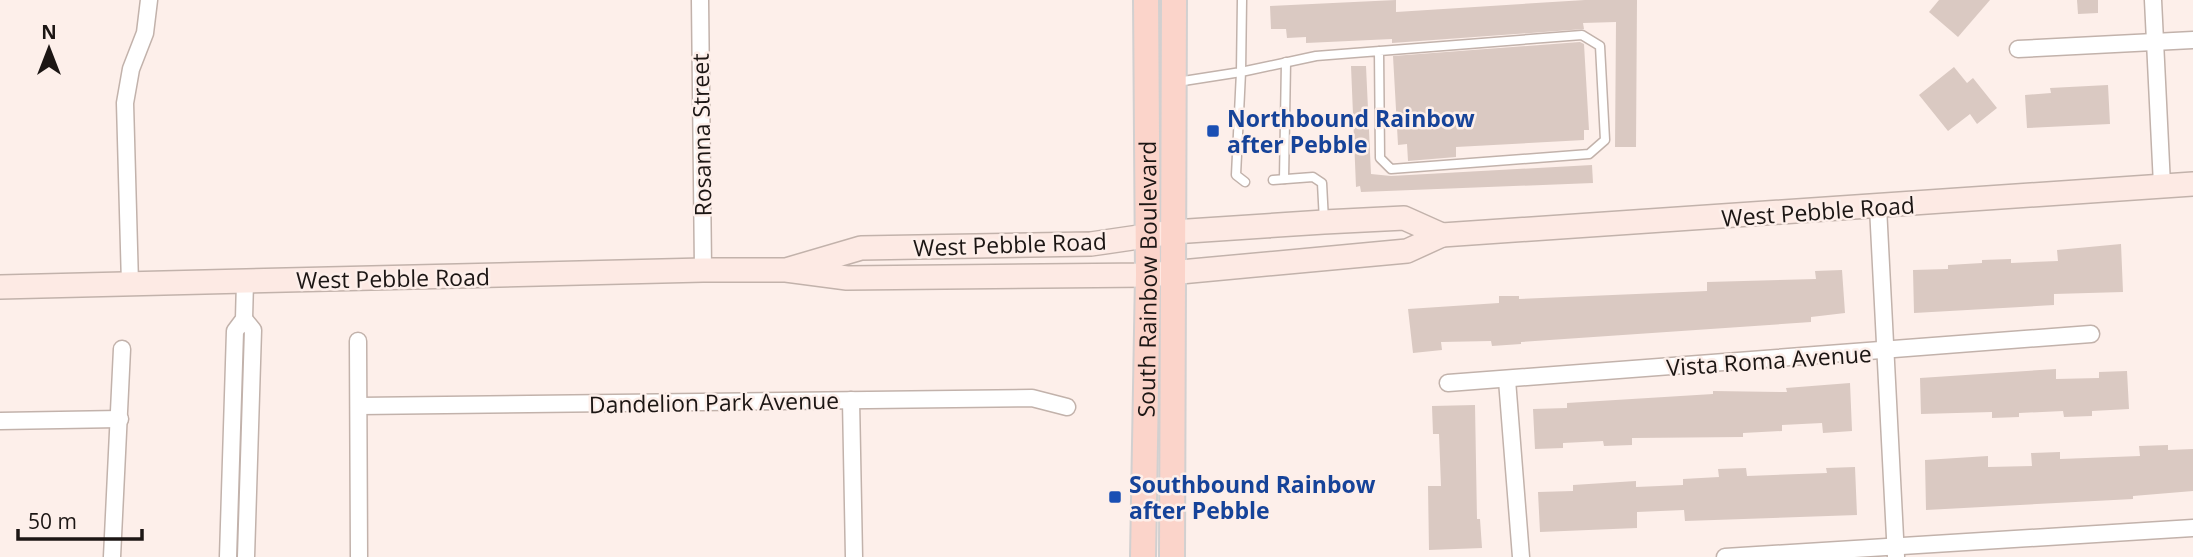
<svg xmlns="http://www.w3.org/2000/svg" width="2193" height="557" font-family="'Open Sans',sans-serif">
<style>
.building{fill:#dac9c2}
.lines{fill:none;stroke-linecap:round;stroke-linejoin:round}
.lane-casing{stroke:#c2b2ab;stroke-width:11}
.street-casing{stroke:#c2b2ab;stroke-width:19}
.secondary-casing{stroke:#c2b2ab;stroke-width:26}
.primary-casing{stroke:#d2d0d0;stroke-width:28}
.lane{stroke:#fff;stroke-width:8}
.street{stroke:#fff;stroke-width:16}
.secondary{stroke:#fdeae4;stroke-width:23}
.primary{stroke:#fbd4ca;stroke-width:24}
.transit-dot{fill:#1a4fb4;stroke:#fdefea;stroke-width:2.5}
.labels{text-anchor:middle;dominant-baseline:central;stroke-width:5;stroke-linejoin:round;paint-order:stroke}
.transit-label{font-size:23px;font-weight:bold;fill:#164399;stroke:#fdefea;text-anchor:start}
.street-label{font-size:23px;fill:#1c1614;stroke:#fdefea}
</style>
<rect width="100%" height="100%" fill="#fdefea"/>
<!-- building -->
<g class="building">
<path d="M1396,0V12L1585,0H1637L1636,147H1615L1616,22L1583,23L1584,29L1392,43V39L1306,43V37L1287,38L1286,29H1271L1270,6Z"/>
<path d="M1939,0H1990L1958,37L1929,12Z"/>
<path d="M2077,0H2098V13L2078,14Z"/>
<path d="M1580,42L1584,44L1589,130H1584V140L1456,147V157L1408,161L1407,144L1398,145L1393,56Z"/>
<path d="M1351,66H1366L1371,174L1391,176L1592,165L1593,183L1361,192L1360,186L1356,187Z"/>
<path d="M1954,67L1967,83L1973,78L1997,108L1977,124L1970,114L1948,131L1919,95Z"/>
<path d="M2108,85L2110,124L2027,128L2025,95L2051,93L2050,88Z"/>
<path d="M2121,244L2123,292L2054,294V305L1914,313L1913,270L1948,269V265L1982,263V260L2011,259V263L2058,261L2057,250Z"/>
<path d="M1842,270L1845,313L1811,317V322L1521,342V344L1492,346L1491,341L1441,342L1442,350L1413,353L1408,309L1499,303V296H1519V299L1707,291V282L1816,279L1815,271Z"/>
<path d="M2056,369V379L2099,378V372L2127,371L2129,409L2092,411V416L2064,417L2063,411L2019,413V417L1992,418V412L1921,414L1920,378Z"/>
<path d="M1850,383L1852,431L1823,433L1822,423L1782,425V431L1743,433V437L1632,438V445L1604,446L1603,441L1563,443V448L1535,449L1533,409L1567,408V403L1713,394V391L1787,392L1786,388Z"/>
<path d="M1475,405L1477,519H1480L1482,548L1429,550L1428,486H1441L1439,434H1433L1432,406Z"/>
<path d="M2168,445V450L2193,449V491L2133,496V499L1926,510L1925,460L1988,456V467L2032,466L2031,453L2060,452V459L2140,456L2139,446Z"/>
<path d="M1855,467L1857,515L1685,521L1684,510L1637,512V528L1540,532L1538,492L1573,491V485L1636,481V487L1683,485V479L1719,477L1718,469L1746,468L1747,476L1827,473L1826,468Z"/>
</g>
<g class="lines">
<defs>
<g id="lane">
<path d="M1177,82L1241,72L1242,0"/>
<path d="M1284,179L1286,62"/>
<path d="M1273,180L1313,177L1322,183L1324,221"/>
<path d="M1245,182L1236,175L1241,72L1316,56L1582,35L1600,46L1605,140L1589,154L1391,169L1380,158L1379,51"/>
</g>
<g id="street">
<path d="M700,0L703,270"/>
<path d="M2153,0L2162,185"/>
<path d="M2018,49L2193,40"/>
<path d="M1878,207L1896,557"/>
<path d="M130,284L125,103L131,69L145,33L149,0"/>
<path d="M244,319L253,330L246,557"/>
<path d="M358,341L359,557"/>
<path d="M1507,380L1521,557"/>
<path d="M1448,383L2091,334"/>
<path d="M851,400L854,557"/>
<path d="M359,406L1032,398L1067,407"/>
<path d="M0,421L120,419"/>
<path d="M112,557L122,349"/>
<path d="M228,557L235,331L244,319L245,281"/>
<path d="M1725,557L2193,528"/>
</g>
<g id="secondary">
<path d="M1442,235L2193,184"/>
<path d="M0,287L703,270H786L847,278L1148,275L1407,251L1442,235L1404,218L1324,222L1173,232L1091,244L861,248L786,270"/>
</g>
<g id="primary">
<path id="s1" d="M1143,557L1148,275L1146,0"/>
<path d="M1172,557L1174,0"/>
</g>
</defs>
<!-- lane casing -->
<use href="#lane" class="lane-casing"/>
<!-- street casing -->
<use href="#street" class="street-casing"/>
<!-- secondary casing -->
<use href="#secondary" class="secondary-casing"/>
<!-- primary casing -->
<use href="#primary" class="primary-casing"/>
<!-- lane -->
<use href="#lane" class="lane"/>
<!-- street -->
<use href="#street" class="street"/>
<!-- secondary -->
<use href="#secondary" class="secondary"/>
<!-- primary -->
<use href="#primary" class="primary"/>
</g>
<!-- markers -->
<g class="transit-dot">
<rect x="1206" y="124" width="14" height="14" rx="3.5"/>
<rect x="1108" y="490" width="14" height="14" rx="3.5"/>
</g>
<g class="labels">
<!-- transit labels -->
<g class="transit-label">
<text x="1227" y="118">Northbound Rainbow<tspan x="1227" dy="26">after Pebble</tspan></text>
<text x="1129" y="484">Southbound Rainbow<tspan x="1129" dy="26">after Pebble</tspan></text>
</g>
<!-- street labels -->
<g class="street-label">
<text transform="translate(701 135) rotate(-91)">Rosanna Street</text>
<text transform="translate(1818 211) rotate(-4)">West Pebble Road</text>
<text transform="translate(1010 244) rotate(-2)">West Pebble Road</text>
<text transform="translate(393 278) rotate(-1)">West Pebble Road</text>
<text stroke="none"><textPath href="#s1" startOffset="278">South Rainbow Boulevard</textPath></text>
<text transform="translate(1769 360) rotate(-4)">Vista Roma Avenue</text>
<text transform="translate(714 402) rotate(-1)">Dandelion Park Avenue</text>
</g>
</g>
<!-- north arrow -->
<g transform="translate(49 49)" stroke="#fdefea" stroke-width="5" paint-order="stroke">
<path d="M0-5L12 26L0 18L-12 26Z" fill="#1c1614"/>
<text y="-10" font-size="19" font-weight="bold" text-anchor="middle" fill="#1c1614">N</text>
</g>
<!-- scale -->
<path d="M18 529v10h124v-10" fill="none" stroke="#1c1614" stroke-width="3.5"/>
<text x="28" y="529" font-size="21" fill="#1c1614" stroke="#fdefea" stroke-width="5" paint-order="stroke">50 m</text>
</svg>
